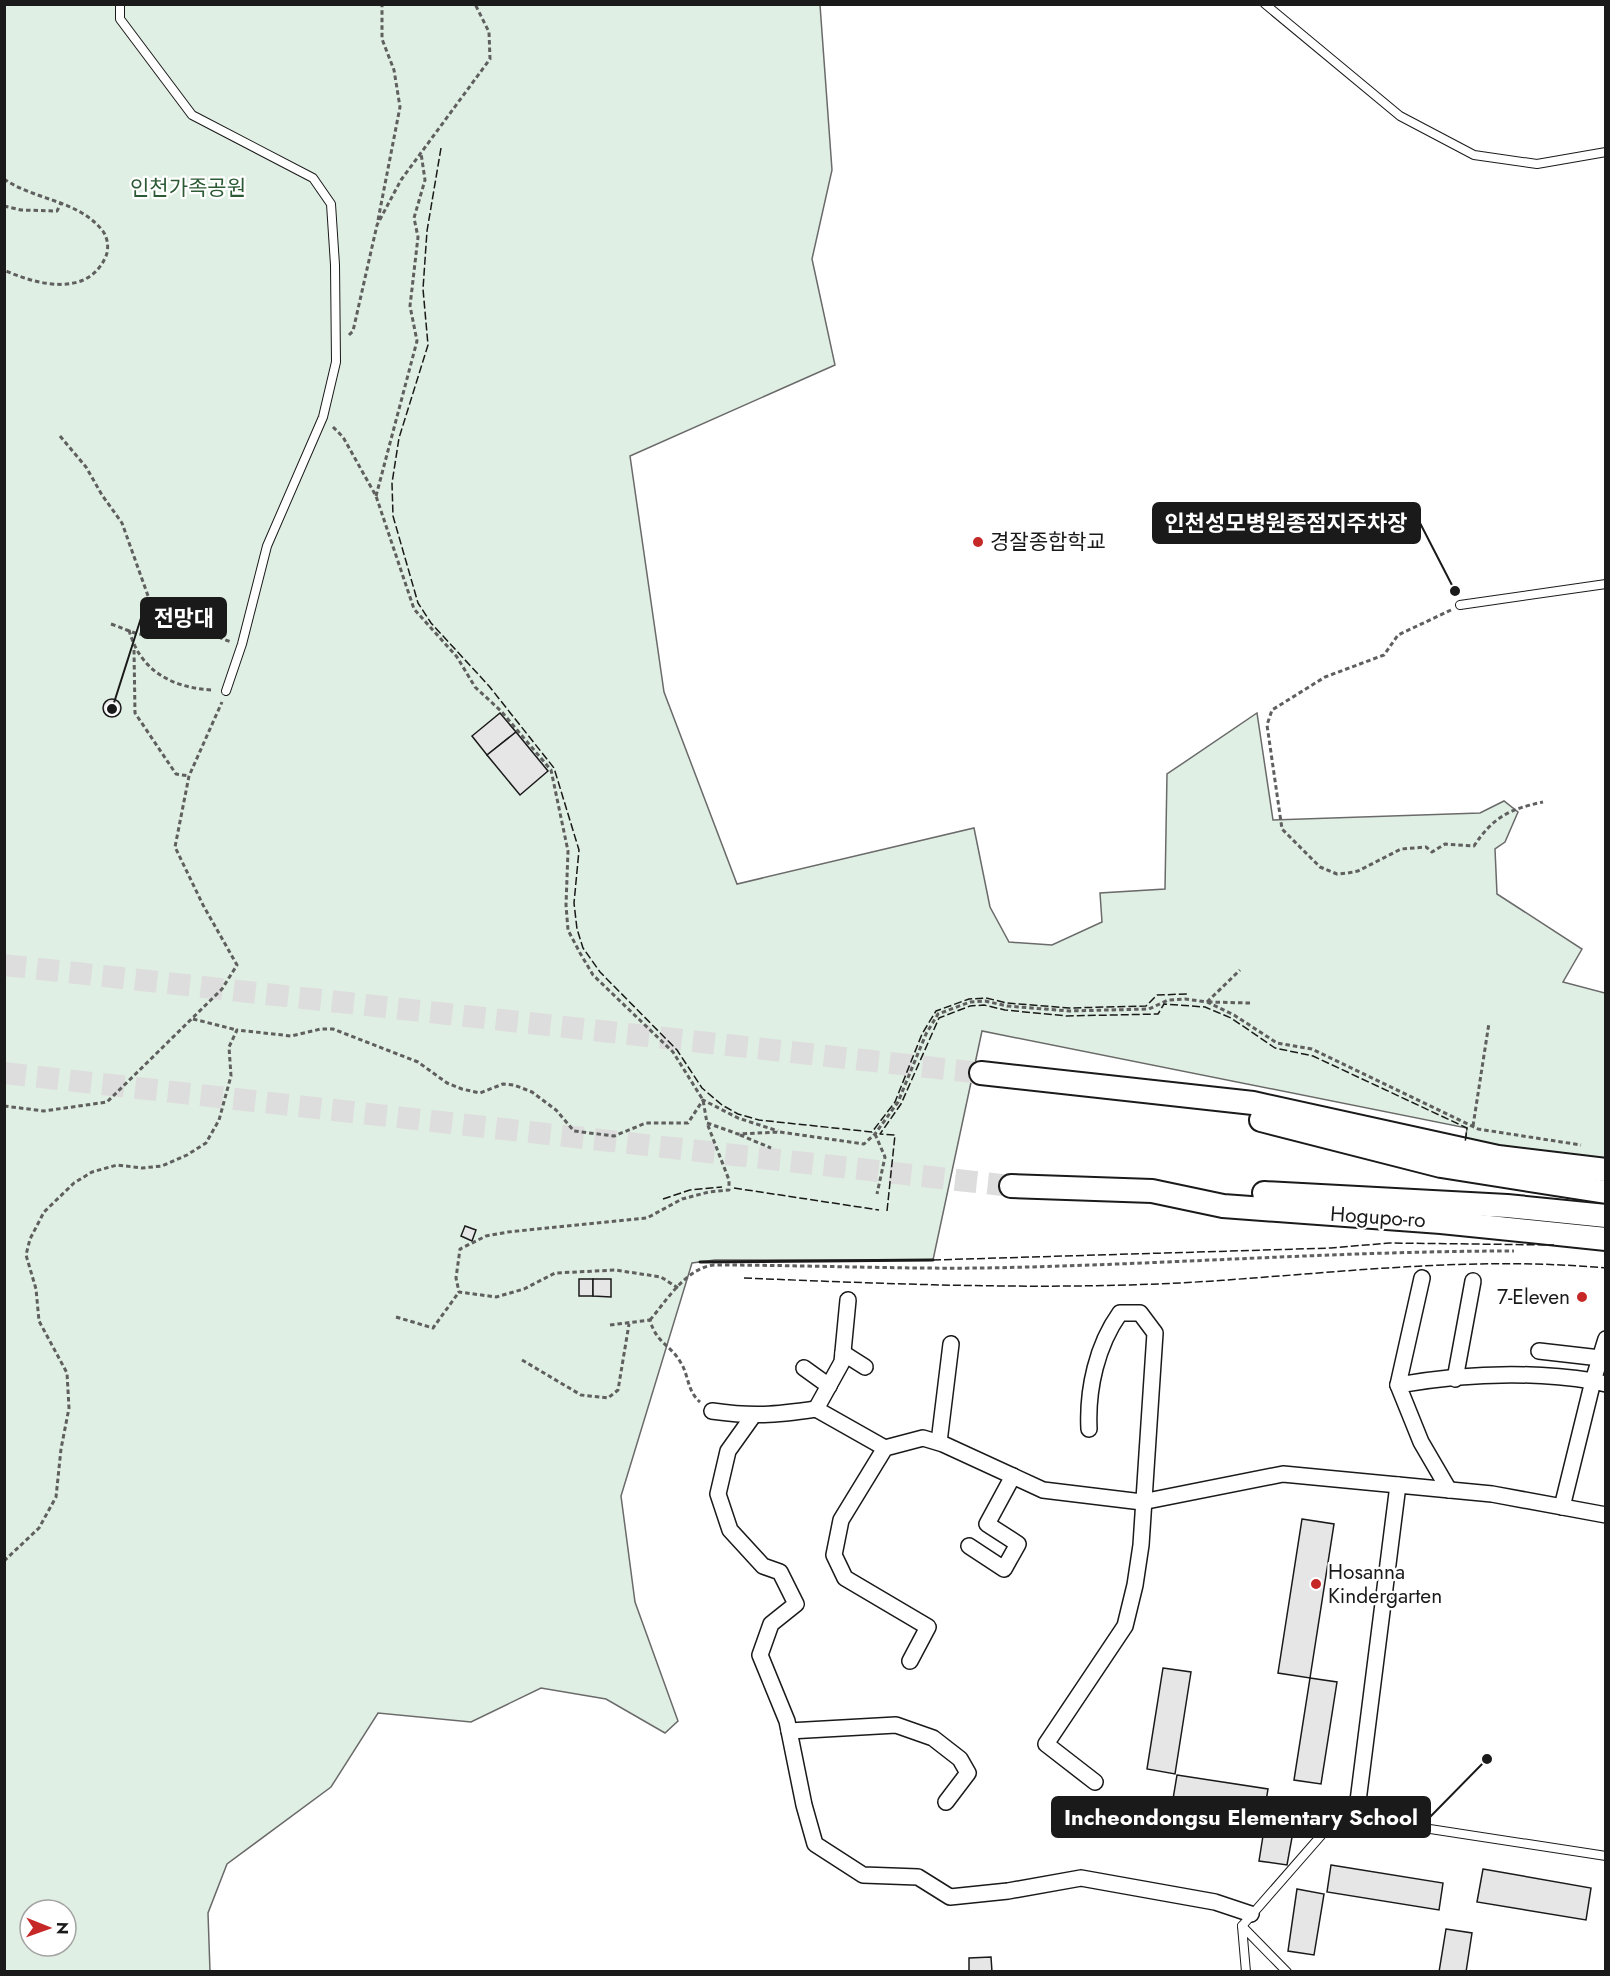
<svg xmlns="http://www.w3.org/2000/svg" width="1610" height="1976" font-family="Jost,'Noto Sans KR',sans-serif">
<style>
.green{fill:#e0efe3;stroke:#6a6a6a;stroke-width:1.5;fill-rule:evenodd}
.building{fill:#e6e6e6;stroke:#1a1a1a;stroke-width:1.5}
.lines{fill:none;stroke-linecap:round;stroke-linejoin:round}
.secondary-tunnel{stroke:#ddd;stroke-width:22;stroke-dasharray:22 11;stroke-linecap:butt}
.service-casing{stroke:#1a1a1a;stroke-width:10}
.minor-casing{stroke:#1a1a1a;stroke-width:18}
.secondary-casing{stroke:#1a1a1a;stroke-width:26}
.path{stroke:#5f5f5f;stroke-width:3;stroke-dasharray:4.5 3;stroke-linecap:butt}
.service{stroke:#fff;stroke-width:8}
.minor{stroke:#fff;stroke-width:15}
.secondary{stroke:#fff;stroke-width:22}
.fence{stroke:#1a1a1a;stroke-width:1.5;stroke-dasharray:8 3;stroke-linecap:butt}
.wall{stroke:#1a1a1a;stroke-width:3}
.poi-dot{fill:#c62828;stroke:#fff;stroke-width:2}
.labels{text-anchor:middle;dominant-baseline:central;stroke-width:4.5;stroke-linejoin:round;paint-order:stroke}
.park-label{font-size:21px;fill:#2b5a34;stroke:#fff}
.poi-label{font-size:21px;fill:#1a1a1a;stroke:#fff;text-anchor:start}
.street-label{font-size:21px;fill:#1a1a1a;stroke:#fff}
.leader{fill:none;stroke:#1a1a1a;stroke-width:2}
.callout-dot{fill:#1a1a1a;stroke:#fff;stroke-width:2}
.callout{fill:#1a1a1a;stroke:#1a1a1a;stroke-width:2}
.callout-label{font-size:22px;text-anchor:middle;font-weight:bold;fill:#fff}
</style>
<rect width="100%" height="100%" fill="#fff"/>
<!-- green -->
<path class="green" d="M5,5H820L832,170L812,259L835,365L630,456L664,692L737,884L974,828L990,907L1009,942L1052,945L1102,922L1100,893L1165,889L1167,774L1257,713L1273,820L1480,813L1504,801L1518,812L1505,842L1495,849L1497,894L1582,949L1563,982L1605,993V1165L1465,1143L1467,1128L982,1031L933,1260H715L692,1263L621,1496L635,1602L678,1721L665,1733L606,1699L541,1688L471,1722L378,1713L331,1787L227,1864L208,1913L210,1971L5,1972ZM30,1910H66V1946H30Z"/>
<!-- building -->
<g class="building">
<circle cx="112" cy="708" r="9"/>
<path d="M500,713L516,732L487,755L472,736Z"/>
<path d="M516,732L548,771L520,795L487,755Z"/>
<path d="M465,1226L476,1230L472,1241L461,1236Z"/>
<rect x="579" y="1279" width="14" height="17"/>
<path d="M593,1279H611V1297L593,1296Z"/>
<path d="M1302,1519L1334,1524L1310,1678L1278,1673Z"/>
<path d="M1163,1668L1191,1672L1175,1774L1147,1769Z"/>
<path d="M1310,1678L1337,1682L1321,1784L1294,1780Z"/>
<path d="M1177,1775L1268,1789L1263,1819L1172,1805Z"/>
<path d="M1266,1817L1295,1821L1287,1865L1259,1861Z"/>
<path d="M1331,1865L1443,1883L1439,1910L1327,1892Z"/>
<path d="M1483,1869L1591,1888L1586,1920L1477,1902Z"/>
<path d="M1297,1889L1324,1894L1314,1955L1288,1951Z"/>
<path d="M1446,1929L1472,1933L1466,1972H1439Z"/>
<path d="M991,1957L992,1972H969V1958Z"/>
</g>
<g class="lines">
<!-- secondary-tunnel -->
<g class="secondary-tunnel">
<path d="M4,965L981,1073"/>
<path d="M4,1073L1011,1186"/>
</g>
<defs>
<g id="service">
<path d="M120,4V19L192,115L313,178L331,204L335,265L336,362L323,417L267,546L242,644L226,691"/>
<path d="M1265,4L1400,116L1474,155L1537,164L1606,152"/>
<path d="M1460,605L1606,584"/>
<path d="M1242,1926L1339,1815L1606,1856"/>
<path d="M1246,1972L1242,1926L1287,1972"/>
</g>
<g id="minor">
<path d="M848,1300L842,1362L816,1409L885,1448"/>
<path d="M1539,1351L1600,1358"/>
<path d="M843,1353L865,1367"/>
<path d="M804,1368L829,1386"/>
<path d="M1455,1379L1473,1281"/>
<path d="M1398,1385L1422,1278"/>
<path d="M712,1411C754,1417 774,1415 816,1409"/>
<path d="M753,1416L728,1451L718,1494L730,1530L763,1566L780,1572L796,1604L771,1624L760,1655L787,1721L804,1805L815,1844L863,1875L918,1877L950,1897L1008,1891L1081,1878L1215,1902L1251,1914"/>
<path d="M1089,1429C1087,1389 1097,1345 1120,1313H1140L1155,1333L1141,1545L1135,1585L1125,1626L1046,1744L1095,1782"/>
<path d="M939,1442L951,1344"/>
<path d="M1449,1490L1421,1442L1398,1385C1461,1374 1530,1371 1593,1381L1606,1339"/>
<path d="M1562,1507L1593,1381L1606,1384"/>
<path d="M969,1546L1004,1569L1018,1544L987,1524L1013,1476"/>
<path d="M910,1661L928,1627L845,1578L834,1555L841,1520L885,1448L923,1438L943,1444L1043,1490L1142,1502L1283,1474L1398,1485"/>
<path d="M789,1731L896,1725L933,1738L960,1759L968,1773L946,1802"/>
<path d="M1356,1817L1398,1485L1492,1494L1606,1515"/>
</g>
<g id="secondary">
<path d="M981,1073L1253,1103L1498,1157L1606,1170"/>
<path d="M1261,1120L1441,1166L1606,1192"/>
<path d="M1011,1186L1152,1191L1223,1206L1441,1222L1606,1239"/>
<path d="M1264,1193L1507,1206L1606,1216"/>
</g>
</defs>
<!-- service casing -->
<use href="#service" class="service-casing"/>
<!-- minor casing -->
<use href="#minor" class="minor-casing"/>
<!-- secondary casing -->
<use href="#secondary" class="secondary-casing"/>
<!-- path -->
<g class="path">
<path d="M4,179C34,200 78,200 102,230C108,237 109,249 106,256C88,298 37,285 4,270"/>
<path d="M4,206L21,210L57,211L61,203"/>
<path d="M378,220L400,107L394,70L382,39V4"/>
<path d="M349,335L353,331L377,225L401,180L490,59L489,32L475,4"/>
<path d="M333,427L343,437L376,496L414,609L457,657L475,687L501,711L551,770L568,851L566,905L568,930L580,953L593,975L673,1052L703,1100L707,1123L738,1134L780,1132L864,1144L875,1134L898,1102L926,1034L938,1014L970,1002L985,1001L1007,1006L1069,1011L1149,1009L1168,1000L1185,999L1207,1002L1234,1015L1277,1043L1312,1049L1478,1129L1581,1145"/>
<path d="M60,436L86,467L102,495L122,523L152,607L157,613L231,642"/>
<path d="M376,496L417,341L410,306L418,237L414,218L425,180L421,153"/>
<path d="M1451,610L1398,635L1384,655L1325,677L1272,710L1267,725L1282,829L1320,867L1337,874L1348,873L1358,871L1401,849L1426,847L1432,852L1445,844L1474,846C1493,817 1510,809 1543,802"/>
<path d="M111,624C135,632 152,646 165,617"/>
<path d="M129,630C140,671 172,688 213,690"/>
<path d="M134,650L135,713L176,774L189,776"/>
<path d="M1207,1002L1240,970"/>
<path d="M1208,1002L1250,1003"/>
<path d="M193,1019L237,1030"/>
<path d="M4,1106L44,1111L107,1102L222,989L237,965L203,905L175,847L189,776L222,702"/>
<path d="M1473,1126L1489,1023"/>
<path d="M875,1134L885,1157L877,1194"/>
<path d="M740,1135L771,1148"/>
<path d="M678,1288L661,1277L615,1270L555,1273L524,1289L496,1297L459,1292L456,1278L460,1249L486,1236L508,1232L647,1218L682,1199L709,1192L729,1190V1180L707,1123"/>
<path d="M396,1317L433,1328L459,1292"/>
<path d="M650,1320C667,1300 686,1268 714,1265C804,1265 893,1269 983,1268C1160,1265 1337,1251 1514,1251"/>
<path d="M610,1325L650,1320C656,1343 671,1345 681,1363C689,1376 687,1391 700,1402"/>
<path d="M522,1360L581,1395L608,1398L618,1390L629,1324"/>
<path d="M4,1561L39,1528L56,1497L61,1449L69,1408L67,1373L39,1321L36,1289L26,1255L30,1239L44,1212L74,1183L92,1172L117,1165L142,1168L162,1166L187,1155L206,1143L219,1120L231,1076L229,1047L237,1030L291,1036L321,1029H333L418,1062L447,1083L462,1089L480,1093L503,1084L514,1085L532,1092L556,1110L574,1131L614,1136L646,1123H688L703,1100L738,1118L778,1131"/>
</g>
<!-- service -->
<use href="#service" class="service"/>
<!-- minor -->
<use href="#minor" class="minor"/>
<!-- secondary -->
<use href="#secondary" class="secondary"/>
<!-- fence -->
<g class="fence">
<path d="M441,148L427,231L423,289L428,345L399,438L392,483L393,516L418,603L431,623L489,686L554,768L579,850L574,903L577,929L583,948L600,972L677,1050L702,1088L722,1105L738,1114L759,1120L872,1132L895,1102L922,1034L936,1011L969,999L986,998L1007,1003L1069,1008L1146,1006L1157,995L1187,994"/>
<path d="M734,1188L879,1210"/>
<path d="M663,1199L690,1190L722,1187"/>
<path d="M887,1211L895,1135L880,1134L901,1104L939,1018L970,1006L984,1005L1005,1010L1067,1016L1158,1014L1164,1004L1205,1007L1231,1018L1275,1048L1313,1056L1467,1128L1465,1143"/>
<path d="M933,1260L1331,1248L1389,1243L1554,1245"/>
<path d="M744,1278C889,1284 1035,1290 1180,1283C1322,1275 1463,1255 1606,1268"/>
</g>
<!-- wall -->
<path class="wall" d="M700,1262L933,1260"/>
</g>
<!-- markers -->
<g class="poi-dot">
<circle cx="978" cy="542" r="6"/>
<circle cx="1582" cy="1297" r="6"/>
<circle cx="1316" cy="1584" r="6"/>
</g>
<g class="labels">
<!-- park labels -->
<g class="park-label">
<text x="188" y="188">인천가족공원</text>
</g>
<!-- poi labels -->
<g class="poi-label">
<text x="990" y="542">경잘종합학교</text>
<text x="1570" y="1297" text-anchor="end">7-Eleven</text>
<text x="1328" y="1572">Hosanna<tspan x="1328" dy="24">Kindergarten</tspan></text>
</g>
<!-- street labels -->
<g class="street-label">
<text transform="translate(1378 1217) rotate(4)">Hogupo-ro</text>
</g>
</g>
<!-- callouts -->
<path class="leader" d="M1455 591L1420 523M112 709L141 618M1487 1759L1430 1817"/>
<g class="callout-dot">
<circle cx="1455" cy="591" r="6"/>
<circle cx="112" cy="709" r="6"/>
<circle cx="1487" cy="1759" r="6"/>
</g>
<g class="callout">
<rect x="1153" y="503" width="267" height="40" rx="6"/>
<rect x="141" y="598" width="85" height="40" rx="6"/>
<rect x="1052" y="1797" width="378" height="40" rx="6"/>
</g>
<g class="callout-label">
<text x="1286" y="531">인천성모병원종점지주차장</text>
<text x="184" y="626">전망대</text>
<text x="1241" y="1825">Incheondongsu Elementary School</text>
</g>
<!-- border -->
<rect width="1610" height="1976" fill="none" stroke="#1a1a1a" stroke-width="12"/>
<!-- north arrow -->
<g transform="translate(48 1928) rotate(91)"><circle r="28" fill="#ffffff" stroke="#a3a3a3" stroke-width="1.5"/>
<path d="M0-4.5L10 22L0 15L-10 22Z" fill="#c62828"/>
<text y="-9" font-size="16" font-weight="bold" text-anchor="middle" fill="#1a1a1a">N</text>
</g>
</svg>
